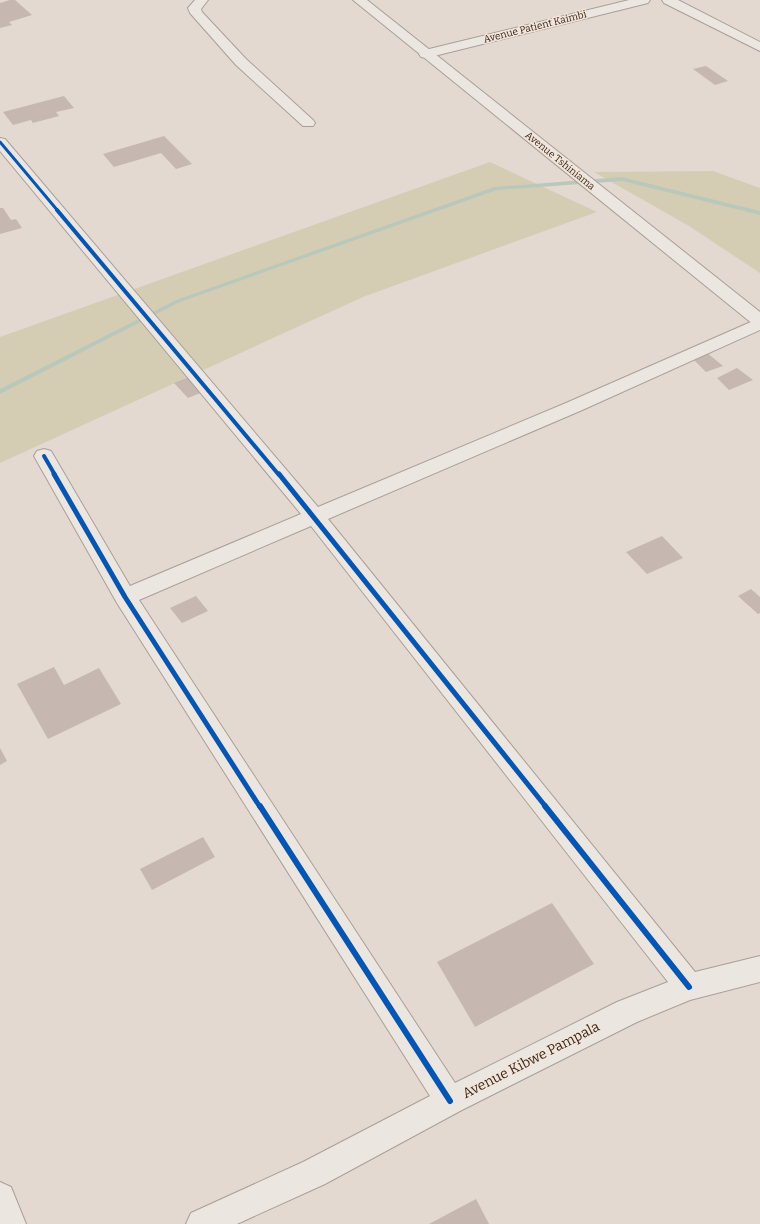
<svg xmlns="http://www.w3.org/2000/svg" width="760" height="1224" font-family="Bitter,serif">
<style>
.green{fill:#d5cdb3}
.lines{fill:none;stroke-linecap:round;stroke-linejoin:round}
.stream{fill:#bac8bc;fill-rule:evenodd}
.building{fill:#c7b7b1}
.minor-casing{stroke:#a99f98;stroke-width:2}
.tertiary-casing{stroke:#a99f98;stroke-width:2}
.minor{fill:#ece6e1;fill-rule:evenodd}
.tertiary{fill:#ece6e1;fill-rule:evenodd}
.cycleway-far3-casing{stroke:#f3e5d7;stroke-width:4.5}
.cycleway-far2-casing{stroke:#f3e5d7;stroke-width:6}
.cycleway-far1-casing{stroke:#f3e5d7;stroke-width:8}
.cycleway-casing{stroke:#f3e5d7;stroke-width:9}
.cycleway-far3{stroke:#0057b8;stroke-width:3}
.cycleway-far2{stroke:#0057b8;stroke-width:4}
.cycleway-far1{stroke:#0057b8;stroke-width:5}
.cycleway{stroke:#0057b8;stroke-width:6}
.labels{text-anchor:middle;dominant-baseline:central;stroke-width:3;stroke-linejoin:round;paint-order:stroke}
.far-street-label{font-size:10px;fill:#372721;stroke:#f3e5d7}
.near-street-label{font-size:14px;fill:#372721;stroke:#f3e5d7}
</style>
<rect width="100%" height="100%" fill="#e3d9d0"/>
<!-- green -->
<g class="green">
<path d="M490,162L597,212L363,297L0,463V337Z"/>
<path d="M713,171L760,188V273L689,226L594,172Z"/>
</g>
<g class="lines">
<!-- stream -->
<path class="stream" d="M622,177L760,211V215L622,181L497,190L180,302L0,394V389L176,300L494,187Z"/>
</g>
<!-- building -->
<g class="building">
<path d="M10,0H15L32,15L9,22L12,25L0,28V3Z"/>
<path d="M706,66L728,81L715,85L693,69Z"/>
<path d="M64,96L74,108L56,112L59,116L33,123L31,120L13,125L3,112Z"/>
<path d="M164,136L192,164L176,169L161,153L114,167L103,154Z"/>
<path d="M0,208H3L11,220L16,219L22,228L0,234Z"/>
<path d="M706,352L723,366L706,372L694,360Z"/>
<path d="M737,368L753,380L729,390L717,378Z"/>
<path d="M189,377L203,392L188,398L174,383Z"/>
<path d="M662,536L683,558L647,574L626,552Z"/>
<path d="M751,589L760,597V613L758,614L738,596Z"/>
<path d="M196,596L208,611L182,623L170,608Z"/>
<path d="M54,667L64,685L99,668L121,704L48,739L17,684Z"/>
<path d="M0,748L7,761L0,765Z"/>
<path d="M203,837L215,857L152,890L140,869Z"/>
<path d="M552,903L594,964L475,1027L437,962Z"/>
<path d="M476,1199L489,1224H429Z"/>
</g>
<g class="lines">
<defs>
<g id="minor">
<path d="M195,0H208L201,9L202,12L246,59L313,120L315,123L313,126H303L236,65L190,13L188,8Z"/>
<path d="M629,0H650L648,3L426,58L421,57L419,54L421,51Z"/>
<path d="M662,0H678L760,42V51L664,3Z"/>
<path d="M0,138L5,139L318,507L566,403L760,318V330L580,411L328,519L695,972L760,956V982L690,1000L637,1022L460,1111L325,1184L237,1224H186L191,1213L303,1162L430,1096L117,603L34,456L37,451L44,449L51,451L130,586L301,514L0,151ZM311,526L668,982L617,1002L455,1083L139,600Z"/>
<path d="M0,1182L11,1187L26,1224H0Z"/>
</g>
<path id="tertiary" d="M353,0H367L760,312V326L754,325Z"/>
</defs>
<!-- minor casing -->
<use href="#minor" class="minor-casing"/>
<!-- tertiary casing -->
<use href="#tertiary" class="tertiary-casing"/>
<!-- minor -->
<use href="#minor" class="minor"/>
<!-- tertiary -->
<use href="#tertiary" class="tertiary"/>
<defs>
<path id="cycleway-far3" d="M0,142L58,211"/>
<g id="cycleway-far2">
<path d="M57,210L279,475"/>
<path d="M44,456L55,475"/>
</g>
<g id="cycleway-far1">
<path d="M54,474L125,597L260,807"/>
<path d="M279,474L546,807"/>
</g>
<g id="cycleway">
<path d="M260,806L450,1101"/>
<path d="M545,806L689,987"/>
</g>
</defs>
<!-- cycleway-far3 casing -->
<use href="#cycleway-far3" class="cycleway-far3-casing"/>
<!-- cycleway-far2 casing -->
<use href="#cycleway-far2" class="cycleway-far2-casing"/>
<!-- cycleway-far1 casing -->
<use href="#cycleway-far1" class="cycleway-far1-casing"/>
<!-- cycleway casing -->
<use href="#cycleway" class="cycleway-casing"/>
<!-- cycleway-far3 -->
<use href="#cycleway-far3" class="cycleway-far3"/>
<!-- cycleway-far2 -->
<use href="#cycleway-far2" class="cycleway-far2"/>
<!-- cycleway-far1 -->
<use href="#cycleway-far1" class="cycleway-far1"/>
<!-- cycleway -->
<use href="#cycleway" class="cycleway"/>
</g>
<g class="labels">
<!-- far-street labels -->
<g class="far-street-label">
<text transform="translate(535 27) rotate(-14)">Avenue Patient Kaimbi</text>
<text transform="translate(560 161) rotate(39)">Avenue Tshiniama</text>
</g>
<!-- near-street labels -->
<g class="near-street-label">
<text transform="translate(531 1060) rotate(-27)">Avenue Kibwe Pampala</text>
</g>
</g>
</svg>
